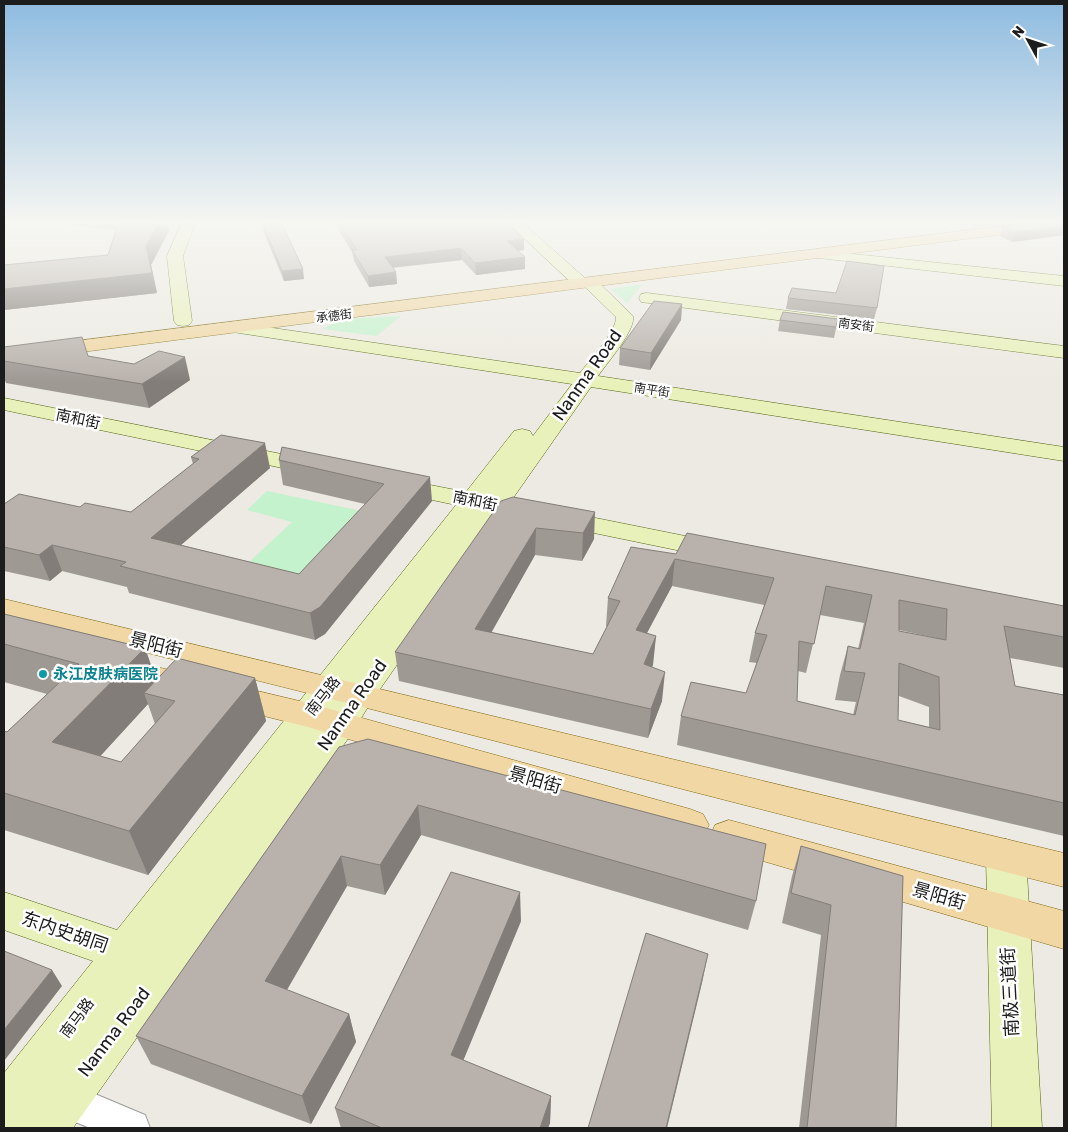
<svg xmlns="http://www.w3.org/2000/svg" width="1068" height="1132" font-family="Rubik,'Noto Sans SC',sans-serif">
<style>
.park{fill:#c3f2cc}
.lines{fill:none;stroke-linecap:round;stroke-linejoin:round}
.street-casing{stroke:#9d9d9d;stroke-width:2}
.secondary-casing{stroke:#526411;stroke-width:1}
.primary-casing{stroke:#826911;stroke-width:1}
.street{fill:#fff;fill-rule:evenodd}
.secondary{fill:#e9f1bb;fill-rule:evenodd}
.primary{fill:#f0d7a3;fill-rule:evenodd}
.wall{fill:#9f9994;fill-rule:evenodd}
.shaded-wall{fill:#827d78}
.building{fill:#b9b2ac;stroke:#827d78;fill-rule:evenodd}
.culture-dot{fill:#0f9aa8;stroke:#fff;stroke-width:2}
.labels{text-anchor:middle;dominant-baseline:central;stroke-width:5;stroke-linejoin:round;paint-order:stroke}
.far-street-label{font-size:12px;fill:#1c1c1c;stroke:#fff}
.street-label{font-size:15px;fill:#1c1c1c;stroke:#fff}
.culture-label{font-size:15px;font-weight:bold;fill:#0d838f;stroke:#fff;text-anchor:start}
.near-street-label{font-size:18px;fill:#1c1c1c;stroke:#fff}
</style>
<rect width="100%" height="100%" fill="#eceae2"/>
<!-- park -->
<g class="park">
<path d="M643,284L627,303L611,289Z"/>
<path d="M401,316L376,336L323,329L340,319Z"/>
<path d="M267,491L371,513L306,579L247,564L292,522L247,510Z"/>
</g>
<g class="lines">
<defs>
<path id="street" d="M64,1081L145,1115L150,1128H90L51,1112L46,1099L51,1086Z"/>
<g id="secondary">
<path d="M181,224H195L183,256L192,321L189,325L183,326L177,325L174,321L167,256Z"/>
<path d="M509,224H524L585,278L595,279L633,316C636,330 607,363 598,376L1064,447V461L591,387L511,501L730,545L733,551L730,557L720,559L502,514L371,702L352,733L73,1128H4V1073L93,961L4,930V892L117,930L456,505L385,490L382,485L385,480L394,478L466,492L514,431L522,429L530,431L533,436L572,384L239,333L233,332L230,328L233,324L239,323L580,373C589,361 617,331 616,317L585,287L575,286Z"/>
<path d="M815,250L1064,276V286L810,257L808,254L810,251Z"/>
<path d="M647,293L1064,346V358L641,302L639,298L641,294Z"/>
<path d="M4,398L316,461L324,463L328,468L324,473L316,475L4,410Z"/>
<path d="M1006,839L1020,844L1026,856L1042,1128H992L986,856L992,844Z"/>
</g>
<g id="primary">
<path d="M1017,224H1058L1051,228L4,362V350Z"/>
<path d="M4,599L1064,853V887L359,706L4,617Z"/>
<path d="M119,658L308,703L690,809L703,814L709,825L703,836L690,841L308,727L108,677L103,669L108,661Z"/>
<path d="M729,820L1064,911V949L715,847L710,836L715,825Z"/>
</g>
</defs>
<!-- street casing -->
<use href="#street" class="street-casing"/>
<!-- secondary casing -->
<use href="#secondary" class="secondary-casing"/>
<!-- primary casing -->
<use href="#primary" class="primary-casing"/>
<!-- street -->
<use href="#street" class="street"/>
<!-- secondary -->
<use href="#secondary" class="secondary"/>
<!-- primary -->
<use href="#primary" class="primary"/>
</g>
<!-- wall -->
<g class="wall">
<path d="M63,224H167L169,231L151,265L157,293L4,310V265L108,255L116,230Z"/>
<path d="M263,224L304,279L284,281L264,233Z"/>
<path d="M335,224H507L524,250L518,251L525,257V269L476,275L462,260L392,268L396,272L397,284L369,287L354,261L352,252Z"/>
<path d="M969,224H1001L977,227Z"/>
<path d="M1064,224V235L1012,242L1000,236L1002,227Z"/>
<path d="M836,293L877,308L874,319L786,309L788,298Z"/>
<path d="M682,304L681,320L650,370L619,365L620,348Z"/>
<path d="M838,319L834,338L778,331L780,320Z"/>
<path d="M4,347L88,356L190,380L149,408L6,383L4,378Z"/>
<path d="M282,447L432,501L325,634L315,640L129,593L127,587L62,571L50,581L4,571V504L80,507L131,512L193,464L191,457L270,468L181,545L299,574L365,504L283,485L279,460Z"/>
<path d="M513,497L594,539L582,561L535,555L491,632L593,654L607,627L606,626L608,598L676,554L1064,606V668L1010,658L1015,686L1064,695V836L677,745L681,716L746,693L757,663L749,662L755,633L764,605L672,586L647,633L656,636L652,667L662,701L648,738L399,681L395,652ZM820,615L864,623L858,649L848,646L840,675L835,700L856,702L853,715L797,701L798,671L806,673ZM899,630L936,638V639L899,631ZM899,696L929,707V727L898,720Z"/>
<path d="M4,614L145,648L156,680L255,678L266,721L148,875L4,830V731L7,732L47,694L4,682ZM148,704L155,724L121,762L100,756Z"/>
<path d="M339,747L756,901L748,930L421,835L385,895L347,886L287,990L349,1014L356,1042L311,1124L151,1064L136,1036Z"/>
<path d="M801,846L903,876L896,1128H799L821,935L782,923L792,876Z"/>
<path d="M521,921L463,1060L551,1096L550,1123L548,1128H341L335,1108Z"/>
</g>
<!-- shaded-wall -->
<g class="shaded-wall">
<path d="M158,224H167L169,231L151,265L157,293L4,310V289L146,246Z"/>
<path d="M977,224H1001L977,227Z"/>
<path d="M1064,226V235L1012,242L1015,232Z"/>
<path d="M524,239V250L508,252L507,241Z"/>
<path d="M461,248L462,260L386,268L385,257Z"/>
<path d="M525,257V269L476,275L475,263Z"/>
<path d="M303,269L304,279L284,281L282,271Z"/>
<path d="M396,272L397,284L369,287L368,276Z"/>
<path d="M682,304L681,320L650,370L651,353Z"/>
<path d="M185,357L190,380L149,408L142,384Z"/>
<path d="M265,443L270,468L159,564L151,538Z"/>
<path d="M430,477L432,501L325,634L315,640L310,613Z"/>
<path d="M595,512L594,539L582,561L583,533Z"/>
<path d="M536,528L535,555L477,658L475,629Z"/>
<path d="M52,545L62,571L50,581L39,555Z"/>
<path d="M675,559L672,586L633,659L636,630Z"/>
<path d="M656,636L653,665L641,693L644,664Z"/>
<path d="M145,648L160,691L144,693L148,704L73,786L52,742Z"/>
<path d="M665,672L662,701L648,738L651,709Z"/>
<path d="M255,678L266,721L148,875L129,831Z"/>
<path d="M418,805L421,835L385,895L380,865Z"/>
<path d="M341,856L347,886L275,1010L265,981Z"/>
<path d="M520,892L521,921L454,1083L451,1055Z"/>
<path d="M708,954L702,983L667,1128H666Z"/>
<path d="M52,970L62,986L4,1061V1030Z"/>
<path d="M349,1014L356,1042L311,1124L302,1096Z"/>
<path d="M551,1096L550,1123L548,1128H540Z"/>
</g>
<!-- building -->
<g class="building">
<path d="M118,224H158L146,246L152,273L4,289V265L108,255Z"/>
<path d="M263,224H282L303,269L282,271Z"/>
<path d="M340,224H507L524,239L507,241L525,257L475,263L461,248L385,257L396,272L368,276L352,250H357Z"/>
<path d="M1027,224H1064V226L1015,232L1002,227Z"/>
<path d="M847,261L884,266L877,308L788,298L792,288L836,293Z"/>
<path d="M654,301L682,304L651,353L620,348Z"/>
<path d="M783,312L838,319L836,327L780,320Z"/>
<path d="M82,337L88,356L134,364L159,351L185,357L142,384L4,361V347Z"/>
<path d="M221,435L265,443L151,538L299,574L384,484L279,460L282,447L430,477L320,607L310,613L120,566L126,562L52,545L39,555L4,547V504L19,494L80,507L85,503L131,512L199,459L191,457Z"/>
<path d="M513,497L595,512L583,533L536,528L475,629L593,654L620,601L608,598L631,547L676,554L687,533L1064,606V637L1004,626L1015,686L1064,695V803L681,716L691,682L746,693L767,635L755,633L774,578L675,559L636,630L656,636L644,664L665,672L651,709L395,652L501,501ZM826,586L872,595L860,649L848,646L844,671L865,673L855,715L797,701L799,641L814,644ZM899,600L947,609L946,640L899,631ZM899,663L939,677L940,730L898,720Z"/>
<path d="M4,614L145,648L52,742L121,762L175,701L144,693L177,658L255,678L129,831L4,793V731L7,732L79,664L4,644Z"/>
<path d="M368,739L766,844L756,901L418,805L380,865L341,856L265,981L349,1014L302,1096L136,1036L339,747Z"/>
<path d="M801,846L903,876L896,1128H807L831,905L791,893Z"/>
<path d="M451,872L520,892L451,1055L551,1096L540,1128H382L335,1108Z"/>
<path d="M646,933L708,954L666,1128H667H588Z"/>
<path d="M4,951L52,970L4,1030Z"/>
</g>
<!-- sky -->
<linearGradient id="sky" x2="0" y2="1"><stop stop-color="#8ebbe0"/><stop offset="0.58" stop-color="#f6f6f2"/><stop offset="1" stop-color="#f6f6f2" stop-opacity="0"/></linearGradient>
<rect width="1068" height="383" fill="url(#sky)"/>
<!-- markers -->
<circle class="culture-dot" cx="43" cy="674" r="5"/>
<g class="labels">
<!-- far-street labels -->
<g class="far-street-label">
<text transform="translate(334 316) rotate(-7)">承德街</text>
<text transform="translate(856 325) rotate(7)">南安街</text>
<text transform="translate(652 390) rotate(9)">南平街</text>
</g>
<!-- street labels -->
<g class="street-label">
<text transform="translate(78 419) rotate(12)">南和街</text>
<text transform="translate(475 501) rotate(12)">南和街</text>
<text transform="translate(323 696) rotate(-52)">南马路</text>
<text transform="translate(77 1018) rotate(-53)">南马路</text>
</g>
<!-- culture labels -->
<g class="culture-label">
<text x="53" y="674">永江皮肤病医院</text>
</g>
<!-- near-street labels -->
<g class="near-street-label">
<text transform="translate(587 375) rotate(-55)">Nanma Road</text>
<text transform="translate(156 645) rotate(14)">景阳街</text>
<text transform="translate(352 705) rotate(-55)">Nanma Road</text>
<text transform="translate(535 780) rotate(16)">景阳街</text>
<text transform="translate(939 896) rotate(16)">景阳街</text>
<text transform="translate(65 932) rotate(19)">东内史胡同</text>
<text transform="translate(1010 992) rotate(-93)">南极三道街</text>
<text transform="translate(114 1032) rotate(-53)">Nanma Road</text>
</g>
</g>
<!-- border -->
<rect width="1068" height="1132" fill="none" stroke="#1c1c1c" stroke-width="10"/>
<!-- north arrow -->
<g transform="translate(1028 40) rotate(310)" stroke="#ffffff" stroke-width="4" paint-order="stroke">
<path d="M0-4L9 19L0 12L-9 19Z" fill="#1c1c1c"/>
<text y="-8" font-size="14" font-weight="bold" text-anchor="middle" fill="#1c1c1c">N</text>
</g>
</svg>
